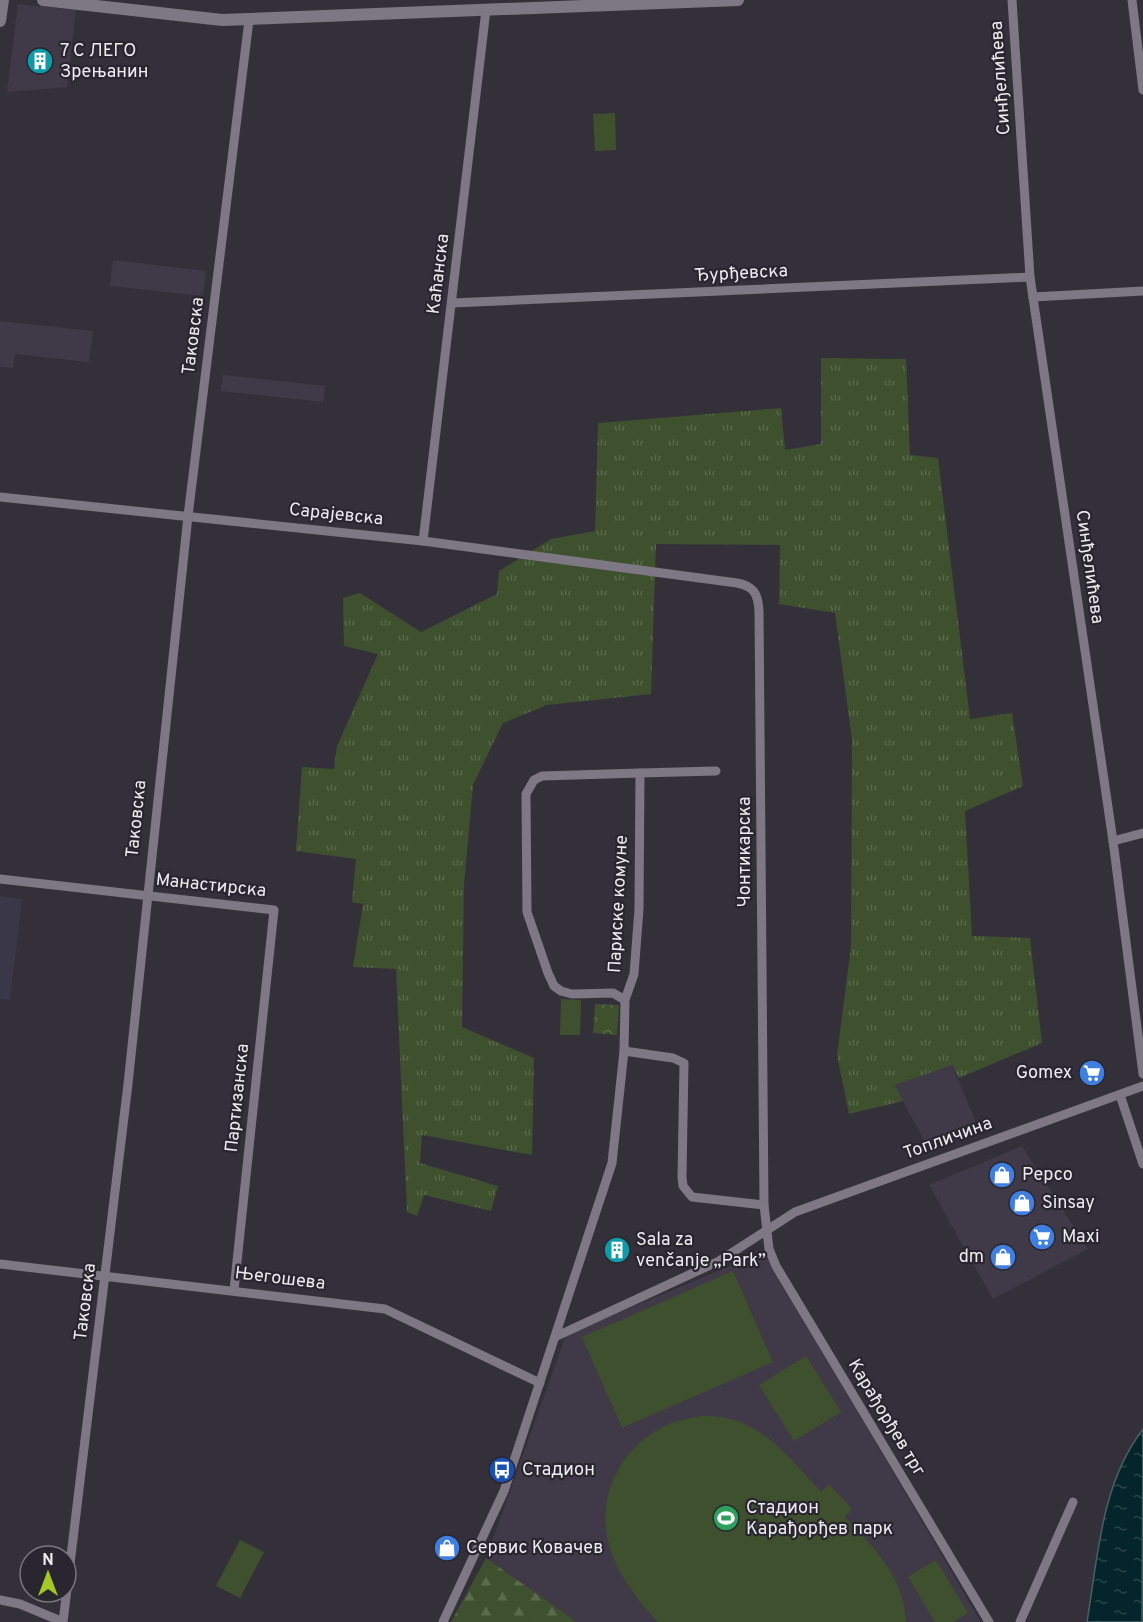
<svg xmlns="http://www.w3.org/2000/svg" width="1143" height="1622" font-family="Overpass,sans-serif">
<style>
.built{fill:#403947}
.education{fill:#3a3749}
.grass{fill:url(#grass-tufts)}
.forest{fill:url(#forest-firs)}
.park{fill:url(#park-crowns)}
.garden{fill:#3e502d}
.water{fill:url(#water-ripples);stroke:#496066;stroke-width:1.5}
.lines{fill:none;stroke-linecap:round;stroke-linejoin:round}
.street{stroke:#7d7883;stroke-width:9}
.secondary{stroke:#7d7883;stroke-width:12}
.labels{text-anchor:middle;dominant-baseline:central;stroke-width:4.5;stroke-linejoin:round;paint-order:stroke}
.poi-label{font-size:18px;fill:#edebf1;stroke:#2a262f;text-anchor:start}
.street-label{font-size:18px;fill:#edebf1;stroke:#2a262f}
</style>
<defs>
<pattern id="grass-tufts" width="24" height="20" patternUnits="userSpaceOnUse" patternTransform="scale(1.5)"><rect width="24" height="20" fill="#3e502d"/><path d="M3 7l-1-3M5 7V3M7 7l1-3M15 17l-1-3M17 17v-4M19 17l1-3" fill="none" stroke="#5a694c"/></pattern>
<pattern id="forest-firs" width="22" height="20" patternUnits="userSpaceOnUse" patternTransform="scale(1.5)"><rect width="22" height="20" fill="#3e502d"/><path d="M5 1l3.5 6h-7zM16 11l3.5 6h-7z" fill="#5a694c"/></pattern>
<pattern id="park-crowns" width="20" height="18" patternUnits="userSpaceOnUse" patternTransform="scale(1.5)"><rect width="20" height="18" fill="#3e502d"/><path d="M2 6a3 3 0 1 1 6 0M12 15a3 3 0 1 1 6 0" fill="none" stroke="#5a694c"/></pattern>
<pattern id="water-ripples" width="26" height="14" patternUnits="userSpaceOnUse" patternTransform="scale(1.5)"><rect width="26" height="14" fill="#03252b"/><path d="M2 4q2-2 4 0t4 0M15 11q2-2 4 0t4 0" fill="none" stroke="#28454a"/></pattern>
</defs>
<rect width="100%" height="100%" fill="#34303a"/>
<!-- built -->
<g class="built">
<path d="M18,4L76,10L67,87L7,92Z"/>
<path d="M113,260L206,271L203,296L110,286Z"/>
<path d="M0,321L93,331L89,362L15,354L13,368L0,367Z"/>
<path d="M223,375L325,386L323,402L221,391Z"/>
<path d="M952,1065L978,1127L925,1142L894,1085Z"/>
<path d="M1022,1146L1088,1249L993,1299L929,1185Z"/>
<path d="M766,1256L981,1622H577L486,1558L566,1335L737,1263Z"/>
</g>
<!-- education -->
<path class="education" d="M0,896L22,899L10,1000L0,999Z"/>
<!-- grass -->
<path class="grass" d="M821,358L906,359L910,455L938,458L970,719L1012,713L1023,786L965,811L972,936L1030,938L1042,1043L959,1078L952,1065L895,1085L903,1101L849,1114L837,1055L851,946L852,740L835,613L779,604L780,545L656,544L651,694L547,705L503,723L473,785L464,885L462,1027L534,1058L532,1155L422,1135L420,1163L498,1186L491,1211L424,1195L417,1216L407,1212L396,969L353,967L363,904L352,902L356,859L296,851L302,767L334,769L337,746L378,654L344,646L343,598L360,593L421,632L497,594L499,571L551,539L595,531L598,423L781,408L785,450L821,444Z"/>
<!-- forest -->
<path class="forest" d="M486,1558L577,1622H451Z"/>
<!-- park -->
<path class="park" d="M595,1004L619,1005L617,1035L593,1033Z"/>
<!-- garden -->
<g class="garden">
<path d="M615,113L616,150L595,151L593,114Z"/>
<path d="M561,999L581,1000L580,1035H560Z"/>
<path d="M733,1271L773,1362L622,1428L582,1337Z"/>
<path d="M806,1356L841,1412L794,1441L759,1385Z"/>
<path d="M706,1416C759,1416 788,1456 821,1492L829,1484L852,1509L845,1517C874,1548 904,1576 906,1622H658C638,1601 617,1574 609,1545C592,1480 640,1419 706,1416Z"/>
<path d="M240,1540L264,1552L240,1598L216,1586Z"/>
<path d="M936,1560L968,1613L953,1622H935L908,1577Z"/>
</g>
<!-- water -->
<path class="water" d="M1143,1429L1142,1622H1087C1098,1556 1101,1484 1143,1429Z"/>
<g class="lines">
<!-- street -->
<g class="street">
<path d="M1012,0L1030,277L1113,841L1143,1074"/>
<path d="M1132,0L1143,90"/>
<path d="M1033,297L1143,291"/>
<path d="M452,303L1030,277"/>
<path d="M0,497L423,541L737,583C754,586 758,594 759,611L764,1205L769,1249L776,1266L989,1622"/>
<path d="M423,541L486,10"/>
<path d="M640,773L716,771"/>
<path d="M1113,841L1143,833"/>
<path d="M0,879L274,910L234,1290"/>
<path d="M624,1051L673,1058L684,1063L682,1177L683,1186L692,1197L764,1205"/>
<path d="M1120,1095L1143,1164"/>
<path d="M0,1264L385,1309L540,1383"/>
<path d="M557,1336L719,1261L795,1212L1143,1086"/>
<path d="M0,1600L20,1604L63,1622L128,1084L188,516L249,20"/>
<path d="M443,1622L504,1491L612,1163L624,1051L625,1000L634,974L639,909L640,773L542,776L534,780L526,794L527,912L548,973L554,986L561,991L572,994L613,993L625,1000"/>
<path d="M1020,1622L1073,1502"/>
</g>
<!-- secondary -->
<g class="secondary">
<path d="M43,0L222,20L738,0"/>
<path d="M0,21L3,0"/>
</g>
</g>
<!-- icons -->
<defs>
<symbol id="building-disc" viewBox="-11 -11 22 22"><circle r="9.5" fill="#0f9aa8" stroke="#2a262f"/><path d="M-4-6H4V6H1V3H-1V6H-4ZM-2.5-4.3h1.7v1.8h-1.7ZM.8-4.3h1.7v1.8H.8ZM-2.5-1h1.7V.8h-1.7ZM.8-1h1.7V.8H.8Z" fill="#fff"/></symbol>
<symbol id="supermarket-disc" viewBox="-11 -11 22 22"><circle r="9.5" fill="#3f7fe0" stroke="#2a262f"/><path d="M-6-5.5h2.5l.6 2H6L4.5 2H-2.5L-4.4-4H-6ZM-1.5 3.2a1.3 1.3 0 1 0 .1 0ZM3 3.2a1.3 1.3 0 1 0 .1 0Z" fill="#fff"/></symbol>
<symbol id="shop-disc" viewBox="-11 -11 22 22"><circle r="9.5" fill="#3f7fe0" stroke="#2a262f"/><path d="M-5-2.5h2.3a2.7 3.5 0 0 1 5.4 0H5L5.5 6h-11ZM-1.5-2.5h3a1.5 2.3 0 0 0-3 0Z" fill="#fff"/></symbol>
<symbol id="bus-disc" viewBox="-11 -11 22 22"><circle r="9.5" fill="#1a4fb4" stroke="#2a262f"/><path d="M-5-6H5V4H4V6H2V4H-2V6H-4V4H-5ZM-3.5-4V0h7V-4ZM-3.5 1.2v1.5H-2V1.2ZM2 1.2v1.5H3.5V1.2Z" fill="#fff"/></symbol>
<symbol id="stadium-disc" viewBox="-11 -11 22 22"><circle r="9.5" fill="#2e9e5b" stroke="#2a262f"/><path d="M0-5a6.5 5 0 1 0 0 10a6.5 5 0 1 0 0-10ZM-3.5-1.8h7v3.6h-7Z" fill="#fff"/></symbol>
</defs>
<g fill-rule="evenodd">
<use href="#building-disc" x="25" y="46" width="30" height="30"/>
<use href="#supermarket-disc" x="1077" y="1058" width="30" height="30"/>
<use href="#shop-disc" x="987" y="1160" width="30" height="30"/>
<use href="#shop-disc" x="1007" y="1188" width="30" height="30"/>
<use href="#supermarket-disc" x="1027" y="1222" width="30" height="30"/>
<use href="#building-disc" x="602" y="1235" width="30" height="30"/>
<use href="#shop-disc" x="988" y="1242" width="30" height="30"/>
<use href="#bus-disc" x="487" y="1455" width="30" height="30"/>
<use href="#stadium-disc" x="711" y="1503" width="30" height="30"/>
<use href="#shop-disc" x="432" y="1533" width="30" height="30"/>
</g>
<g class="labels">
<!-- poi labels -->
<g class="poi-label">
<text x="60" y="51">7 С ЛЕГО<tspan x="60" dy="21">Зрењанин</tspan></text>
<text x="1072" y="1073" text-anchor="end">Gomex</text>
<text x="1022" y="1175">Pepco</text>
<text x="1042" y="1203">Sinsay</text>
<text x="1062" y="1237">Maxi</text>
<text x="636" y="1240">Sala za<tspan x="636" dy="21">venčanje „Park”</tspan></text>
<text x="984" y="1257" text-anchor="end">dm</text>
<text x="522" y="1470">Стадион</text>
<text x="746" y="1508">Стадион<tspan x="746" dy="21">Карађорђев парк</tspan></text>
<text x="466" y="1548">Сервис Ковачев</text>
</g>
<!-- street labels -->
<g class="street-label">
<text transform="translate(1001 78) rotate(-94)">Синђелићева</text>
<text transform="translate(439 274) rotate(-83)">Каћанска</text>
<text transform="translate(741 274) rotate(-3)">Ђурђевска</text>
<text transform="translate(194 336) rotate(-83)">Таковска</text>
<text transform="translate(336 515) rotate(6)">Сарајевска</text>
<text transform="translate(1089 567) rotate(82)">Синђелићева</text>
<text transform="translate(137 819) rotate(-84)">Таковска</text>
<text transform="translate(745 852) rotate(-90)">Чонтикарска</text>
<text transform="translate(211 886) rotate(6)">Манастирска</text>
<text transform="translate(619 904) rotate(-87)">Париске комуне</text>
<text transform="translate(238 1098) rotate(-84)">Партизанска</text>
<text transform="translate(948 1139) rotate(-20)">Топличина</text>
<text transform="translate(280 1279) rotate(7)">Његошева</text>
<text transform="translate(86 1302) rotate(-83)">Таковска</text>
<text transform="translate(886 1418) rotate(59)">Карађорђев трг</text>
</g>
</g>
<!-- north arrow -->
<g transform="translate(48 1574)"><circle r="28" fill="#2a262f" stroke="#78757d" stroke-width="1.5"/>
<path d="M0-4.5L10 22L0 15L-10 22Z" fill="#a4c825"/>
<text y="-9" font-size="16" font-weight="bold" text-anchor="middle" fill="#edebf1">N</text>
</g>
</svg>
